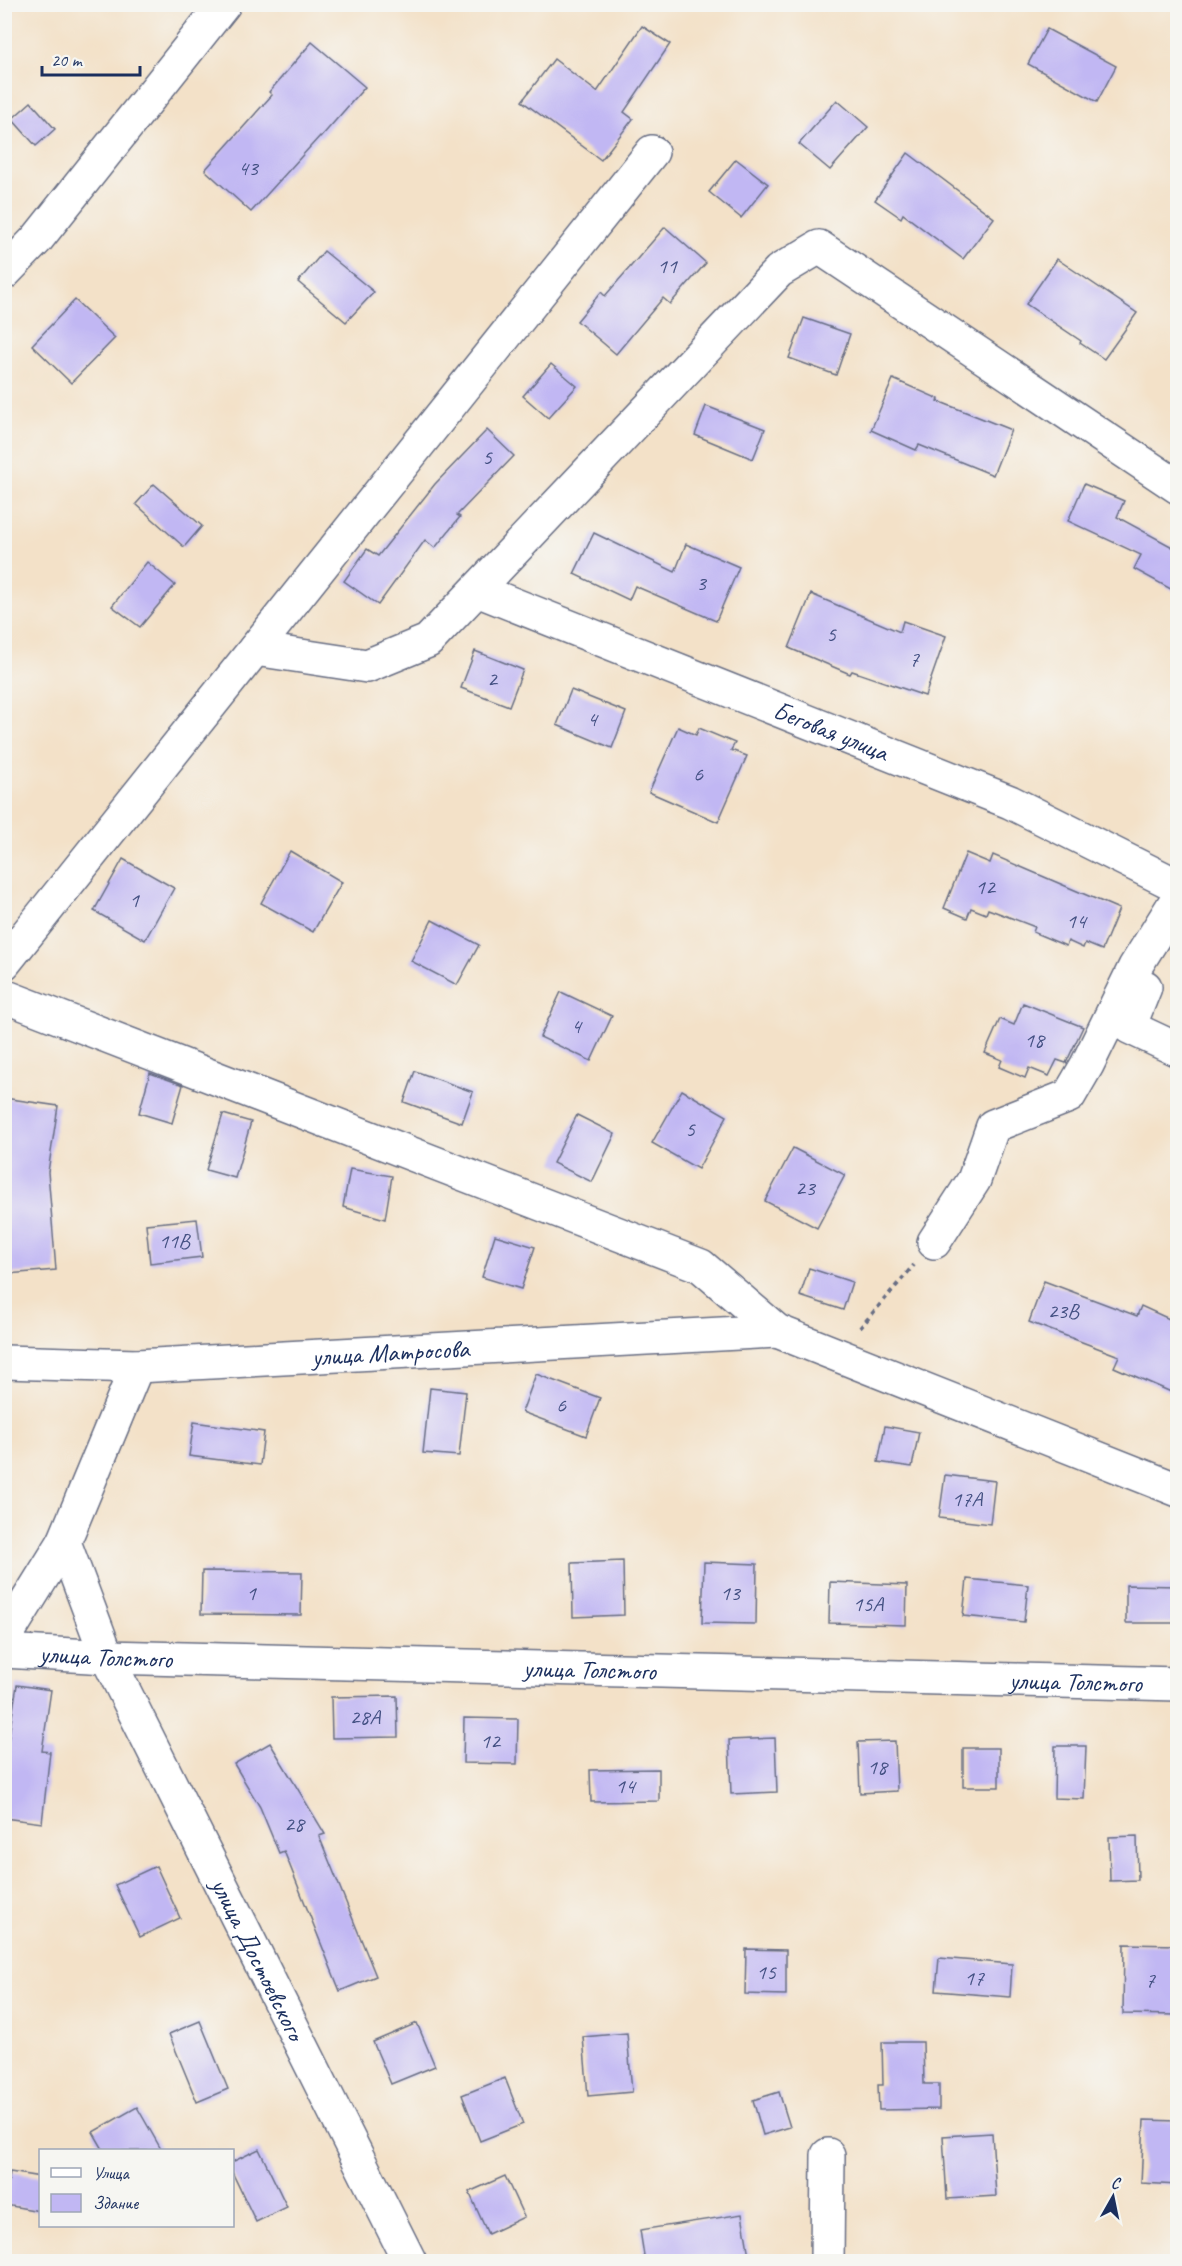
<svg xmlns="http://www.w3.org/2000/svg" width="1182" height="2266" font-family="Caveat,sans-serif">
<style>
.building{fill:#c1b7f3}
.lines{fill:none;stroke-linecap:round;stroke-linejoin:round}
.minor-casing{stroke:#676d83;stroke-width:36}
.path{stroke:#676d83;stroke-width:4;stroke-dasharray:4.5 4.5;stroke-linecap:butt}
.minor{stroke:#fff;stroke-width:33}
.labels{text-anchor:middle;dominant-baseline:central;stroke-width:6;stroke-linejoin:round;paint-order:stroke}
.number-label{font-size:22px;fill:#445183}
.street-label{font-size:26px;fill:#1b2f5e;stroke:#f6f6f2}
</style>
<rect width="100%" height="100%" fill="#f6f6f2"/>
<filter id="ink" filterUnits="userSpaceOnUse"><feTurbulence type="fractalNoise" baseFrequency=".0167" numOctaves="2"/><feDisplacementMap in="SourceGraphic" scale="12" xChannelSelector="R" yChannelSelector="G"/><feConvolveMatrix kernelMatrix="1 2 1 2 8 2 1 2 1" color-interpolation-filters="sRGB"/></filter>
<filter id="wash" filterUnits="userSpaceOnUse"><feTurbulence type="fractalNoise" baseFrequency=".008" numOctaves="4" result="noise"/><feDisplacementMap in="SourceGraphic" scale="24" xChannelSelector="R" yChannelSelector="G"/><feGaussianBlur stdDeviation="1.35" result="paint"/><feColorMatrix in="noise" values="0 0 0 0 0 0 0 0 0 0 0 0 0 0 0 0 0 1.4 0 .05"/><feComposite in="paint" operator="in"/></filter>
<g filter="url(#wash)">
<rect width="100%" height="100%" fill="#f3e1c8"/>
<g id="blocks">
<!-- building -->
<g class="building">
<path d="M642,26L670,44L624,112L633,119L601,160L522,101L554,59L597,92Z"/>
<path d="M1047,29L1116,66L1097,102L1028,64Z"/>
<path d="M312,42L365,87L321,137L320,136L251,212L205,170L272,95L269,92Z"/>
<path d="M837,100L868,127L830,170L799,144Z"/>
<path d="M31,102L55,129L36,146L12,119Z"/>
<path d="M908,153L994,218L963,259L903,214L901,218L875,200Z"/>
<path d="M736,159L768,184L741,218L709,192Z"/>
<path d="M665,227L706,263L670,304L663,298L616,354L577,321L601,292L605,296Z"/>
<path d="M324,251L374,292L346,322L298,282Z"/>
<path d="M1057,259L1137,313L1104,359L1080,343L1081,341L1026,304Z"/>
<path d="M75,300L115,338L71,383L32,345Z"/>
<path d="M804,318L850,334L836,375L789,358Z"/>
<path d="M551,364L577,386L548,418L523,396Z"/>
<path d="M893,379L939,399L938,401L1011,430L993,475L919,445L916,450L871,430Z"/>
<path d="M706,406L765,429L753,459L695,435Z"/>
<path d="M487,430L514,456L457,515L460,517L435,548L425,540L378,605L344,581L367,549L378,556L435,484Z"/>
<path d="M154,484L202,526L184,547L136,504Z"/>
<path d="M1084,484L1124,501L1117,517L1178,550V593L1134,569L1141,555L1068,521Z"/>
<path d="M594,533L675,572L686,544L739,567L716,621L635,586L629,600L574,574Z"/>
<path d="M147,562L175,585L140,627L112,606Z"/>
<path d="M811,594L900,632L903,621L946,636L925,696L852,671L850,674L789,648Z"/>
<path d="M475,651L523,670L509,706L461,688Z"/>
<path d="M571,690L626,712L612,748L557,725Z"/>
<path d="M678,727L696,735L699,728L735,743L731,750L747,756L718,822L649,792Z"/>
<path d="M290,851L342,882L313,932L261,903Z"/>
<path d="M966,853L990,863L993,855L1119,909L1102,950L1085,943L1083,948L1068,941L1066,946L1033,932L1035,927L988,909L986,914L971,908L967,918L944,908Z"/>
<path d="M123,859L174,888L145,940L94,911Z"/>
<path d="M432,920L479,945L457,985L411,961Z"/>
<path d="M561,992L612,1016L591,1061L540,1037Z"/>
<path d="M1023,1003L1083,1027L1066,1063L1057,1060L1049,1076L1029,1068L1025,1078L999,1067L1002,1060L985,1053L1000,1019L1014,1025Z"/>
<path d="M415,1071L473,1092L462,1123L404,1102Z"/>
<path d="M150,1073L183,1085L172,1123L139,1113Z"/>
<path d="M682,1090L727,1116L698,1169L652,1143Z"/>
<path d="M4,1098L58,1106L48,1172L56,1270L7,1274L4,1239Z"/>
<path d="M223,1114L251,1122L235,1178L206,1170Z"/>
<path d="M577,1115L615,1134L592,1182L553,1163Z"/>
<path d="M793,1148L845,1175L817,1228L765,1201Z"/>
<path d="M350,1169L392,1176L385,1219L343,1207Z"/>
<path d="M197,1219L202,1257L150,1263L146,1224Z"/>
<path d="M495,1235L535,1247L521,1289L482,1277Z"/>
<path d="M809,1268L852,1282L843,1310L800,1296Z"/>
<path d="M1044,1281L1137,1316L1141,1306L1178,1323V1395L1114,1367L1119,1356L1029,1322Z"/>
<path d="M536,1374L600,1398L586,1436L522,1412Z"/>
<path d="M430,1388L466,1392L459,1456L423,1453Z"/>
<path d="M194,1422L264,1432L260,1465L189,1456Z"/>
<path d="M885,1426L919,1432L912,1467L878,1462Z"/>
<path d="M945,1475L995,1481L990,1524L939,1518Z"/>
<path d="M623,1561L624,1615L573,1617L572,1563Z"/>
<path d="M704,1562L757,1564L756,1624L702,1623Z"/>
<path d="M202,1571L302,1572L301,1615L201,1614Z"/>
<path d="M967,1579L1028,1585L1024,1622L963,1616Z"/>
<path d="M830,1582L907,1585L906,1625L829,1623Z"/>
<path d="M1126,1585L1178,1586V1623H1126Z"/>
<path d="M17,1685L51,1690L42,1751L50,1752L42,1823L4,1818V1747L7,1748Z"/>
<path d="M397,1696L398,1737L332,1738L331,1697Z"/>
<path d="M464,1718L518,1719L517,1764L463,1763Z"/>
<path d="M775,1738L777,1792L731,1794L729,1740Z"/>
<path d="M895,1741L897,1791L860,1793L858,1742Z"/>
<path d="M270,1743L325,1834L319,1836L376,1976L340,1991L284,1851L279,1853L260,1807L234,1764Z"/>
<path d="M1055,1746H1086L1084,1799L1054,1798Z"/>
<rect x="963" y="1748" width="36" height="39"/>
<path d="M659,1769V1801L591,1802L590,1770Z"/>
<path d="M1137,1836L1138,1880L1110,1881L1109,1837Z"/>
<path d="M156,1866L180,1918L140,1937L115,1885Z"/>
<path d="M1124,1944L1178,1945V2015L1123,2014Z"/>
<path d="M746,1949L786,1950V1995L745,1994Z"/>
<path d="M939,1958L1012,1964L1010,1997L936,1991Z"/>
<path d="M200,2021L228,2089L197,2102L169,2034Z"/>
<path d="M417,2023L435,2066L391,2084L373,2042Z"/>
<path d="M627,2033L632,2092L588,2096L583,2037Z"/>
<path d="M882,2042H923L924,2084H939V2109L879,2110L878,2085H883Z"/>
<path d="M505,2078L523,2124L480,2141L462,2095Z"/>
<path d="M779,2092L790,2127L763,2135L753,2100Z"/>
<path d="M137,2107L162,2151H104L93,2132Z"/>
<path d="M1144,2120L1178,2121V2185L1141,2183Z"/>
<path d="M992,2133L996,2196L947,2199L943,2136Z"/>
<path d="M259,2149L287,2207L256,2222L232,2172V2162Z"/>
<path d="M10,2172L40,2177V2211L5,2205Z"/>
<path d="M505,2176L524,2217L488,2234L469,2192Z"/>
<path d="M742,2214L750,2262H645L640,2230Z"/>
</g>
</g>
</g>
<g filter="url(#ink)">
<use href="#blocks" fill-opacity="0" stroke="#676d83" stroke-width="1.5"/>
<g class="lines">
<defs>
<g id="minor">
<path d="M4,273L37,239L224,4"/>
<path id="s1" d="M477,590L1010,802L1178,886"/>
<path d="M255,649L367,666L428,641L779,271L819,247L1178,487"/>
<path d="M4,963L652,152"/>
<path d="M1145,987L1129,1027L1178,1050"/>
<path d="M4,996L701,1266L777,1331L1178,1490"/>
<path d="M934,1242L974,1180L993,1126L1069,1096L1087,1065L1135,967L1178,898"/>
<path id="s2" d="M4,1362L137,1366L777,1331"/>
<path id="s3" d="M137,1366L64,1542L107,1657L410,2262"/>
<path d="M4,1639L64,1542"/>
<path id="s4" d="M4,1651L107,1657L1178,1684"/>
<path d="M827,2262L828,2155"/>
</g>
</defs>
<!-- minor casing -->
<use href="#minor" class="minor-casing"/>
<!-- path -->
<path class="path" d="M860,1328L914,1265"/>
<!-- minor -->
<use href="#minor" class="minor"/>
</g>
</g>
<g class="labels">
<!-- number labels -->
<g class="number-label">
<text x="248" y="168">43</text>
<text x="667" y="266">11</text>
<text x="487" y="457">5</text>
<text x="701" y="583">3</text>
<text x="831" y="634">5</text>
<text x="914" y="659">7</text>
<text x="492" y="679">2</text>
<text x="592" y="719">4</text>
<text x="698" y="774">6</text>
<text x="985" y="887">12</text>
<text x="134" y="900">1</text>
<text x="1076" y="921">14</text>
<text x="576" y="1026">4</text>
<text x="1034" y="1040">18</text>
<text x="690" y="1129">5</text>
<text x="805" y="1188">23</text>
<text x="174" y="1241">11В</text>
<text x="1063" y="1311">23В</text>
<text x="561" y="1405">6</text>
<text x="967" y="1499">17А</text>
<text x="251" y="1593">1</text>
<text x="730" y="1593">13</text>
<text x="868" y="1604">15А</text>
<text x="365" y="1717">28А</text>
<text x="490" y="1741">12</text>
<text x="877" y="1767">18</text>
<text x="625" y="1786">14</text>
<text x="294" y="1824">28</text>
<text x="766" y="1972">15</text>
<text x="974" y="1978">17</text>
<text x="1150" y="1980">7</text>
</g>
<!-- street labels -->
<g class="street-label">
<text stroke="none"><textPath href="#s1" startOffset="381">Беговая улица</textPath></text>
<text stroke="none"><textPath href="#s2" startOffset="387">улица Матросова</textPath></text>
<text stroke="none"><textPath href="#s4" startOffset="102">улица Толстого</textPath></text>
<text stroke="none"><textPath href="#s4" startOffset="586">улица Толстого</textPath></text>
<text stroke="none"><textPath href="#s4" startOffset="1072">улица Толстого</textPath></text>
<text stroke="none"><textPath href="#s3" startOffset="651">улица Достоевского</textPath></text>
</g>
</g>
<!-- margin -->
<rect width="1182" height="2266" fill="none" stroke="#f6f6f2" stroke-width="24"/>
<!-- legend -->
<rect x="39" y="2149" width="195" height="78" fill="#f6f6f2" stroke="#9ea6b7" stroke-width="1.5"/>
<rect x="51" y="2168" width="30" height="9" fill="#ffffff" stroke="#9ea6b7" stroke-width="1.5"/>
<text x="93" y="2179" font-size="18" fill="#1b2f5e">Улица</text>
<rect x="51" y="2194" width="30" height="18" fill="#c1b7f3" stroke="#9ea6b7" stroke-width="1.5"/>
<text x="93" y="2209" font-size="18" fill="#1b2f5e">Здание</text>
<!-- north arrow -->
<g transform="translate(1113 2197) rotate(9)" stroke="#f6f6f2" stroke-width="4.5" paint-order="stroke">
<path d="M0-4.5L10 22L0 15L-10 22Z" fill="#1b2f5e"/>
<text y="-9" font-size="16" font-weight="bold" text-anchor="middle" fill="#1b2f5e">С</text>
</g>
<!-- scale -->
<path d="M42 66v9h98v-9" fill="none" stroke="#1b2f5e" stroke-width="3"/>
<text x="51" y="66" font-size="18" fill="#1b2f5e" stroke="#f6f6f2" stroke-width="4.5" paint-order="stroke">20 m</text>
</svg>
